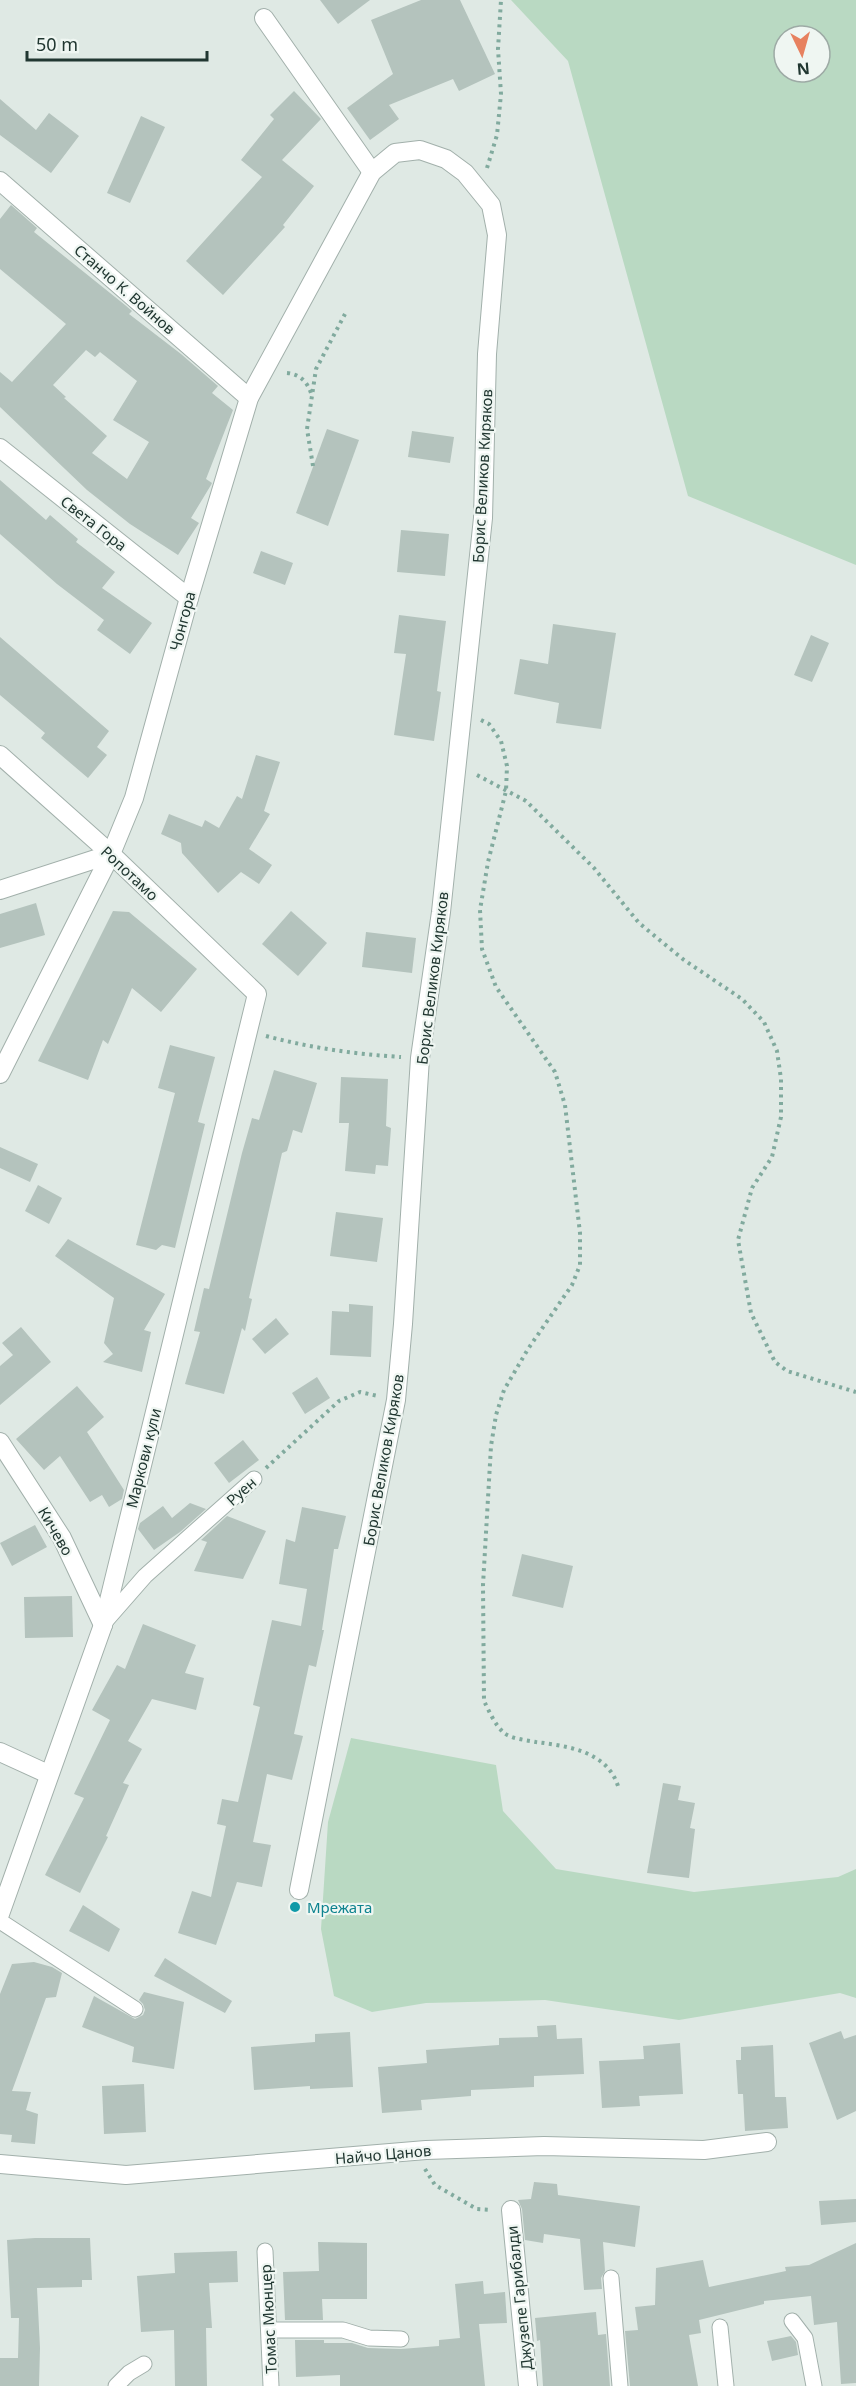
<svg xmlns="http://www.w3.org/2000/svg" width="856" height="2386" font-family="'Noto Sans',sans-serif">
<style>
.green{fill:#b9d9c2;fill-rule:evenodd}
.building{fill:#b4c3bd;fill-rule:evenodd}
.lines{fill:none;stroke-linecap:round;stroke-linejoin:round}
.service-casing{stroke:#a2b0ab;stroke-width:17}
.minor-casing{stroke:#a2b0ab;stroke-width:20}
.path{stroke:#81aa9e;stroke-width:4;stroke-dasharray:3 4.5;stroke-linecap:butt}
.service{stroke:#fff;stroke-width:15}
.minor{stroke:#fff;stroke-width:18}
.culture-dot{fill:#0f9aa8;stroke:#eff6f2;stroke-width:2}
.labels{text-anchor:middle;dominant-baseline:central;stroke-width:4.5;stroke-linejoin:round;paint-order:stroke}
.street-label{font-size:15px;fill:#213731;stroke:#eff6f2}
.culture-label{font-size:15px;fill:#0d838f;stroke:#eff6f2;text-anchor:start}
</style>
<rect width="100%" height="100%" fill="#dfe9e4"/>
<!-- green -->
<g class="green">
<path d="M511,0H856V565L688,496L568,61ZM784,36H820V72H784Z"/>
<path d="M351,1738L496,1765L503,1811L556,1869L694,1892L838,1877L856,1869V1998L840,1993L679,2020L545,2000L426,2003L372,2012L334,1996L321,1929L328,1822Z"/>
</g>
<!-- building -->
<g class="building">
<path d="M320,0H370L338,24Z"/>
<path d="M421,0H460L495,74L459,91L453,79L389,105L399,119L370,140L347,108L393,74L371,20Z"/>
<path d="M294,91L321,119L282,160L314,186L283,225L285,227L223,295L186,261L262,177L241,160L274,119L270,115Z"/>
<path d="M0,99L36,130L49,113L79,136L51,173L0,135Z"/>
<path d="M141,116L165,127L130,203L107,193Z"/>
<path d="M11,205L37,228L34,232L125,305L132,311L129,314L181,354L218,386L212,393L233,410L206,479L212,483L211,485L191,518L199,523L178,555L130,524L87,490L0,407V372L12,382L66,324L0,269V219ZM86,350L95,357L100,352L137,381L113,420L149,442L127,479L92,453L107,436L64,398L66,397L53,385Z"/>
<path d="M327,429L359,440L328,526L296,513Z"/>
<path d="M412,431L454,437L450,463L408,457Z"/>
<path d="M0,480L46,520L50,515L78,539L76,542L115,572L102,588L152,623L130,654L97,630L104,620L57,584L0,534Z"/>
<path d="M401,530L449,534L445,576L397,572Z"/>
<path d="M261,551L293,563L285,585L253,573Z"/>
<path d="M399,615L446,621L437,691L441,692L434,741L394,735L406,654L394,653Z"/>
<path d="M553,624L616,633L601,729L556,723L559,703L514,694L520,659L548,664Z"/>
<path d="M811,635L829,643L812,682L794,675Z"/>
<path d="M0,637L109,731L97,747L107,755L88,778L41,738L45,733L0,695Z"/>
<path d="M256,755L280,762L264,811L270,814L249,849L272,865L259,884L241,872L218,893L182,853L181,843L161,834L169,814L202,827L205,820L219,828L237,796L242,799Z"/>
<path d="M36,903L45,935L0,948V914Z"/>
<path d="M113,911L129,912L197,969L161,1012L132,988L108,1044L103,1040L88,1080L38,1061Z"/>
<path d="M291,911L327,943L298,976L262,944Z"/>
<path d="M366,932L416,938L412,973L362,967Z"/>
<path d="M170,1045L215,1057L198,1122L205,1124L175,1248L162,1245L156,1250L136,1245L175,1093L158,1088Z"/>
<path d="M274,1070L317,1083L302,1133L293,1130L287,1151L282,1153L249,1298L252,1299L245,1331L242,1328L224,1394L185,1384L200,1332L194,1331L204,1288L209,1289L242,1153L252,1118L259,1120Z"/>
<path d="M341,1077L388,1079L386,1126L391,1128L388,1166L376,1165L375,1174L345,1171L349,1123H339Z"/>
<path d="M0,1147L38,1164L30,1182L0,1168Z"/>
<path d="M38,1185L62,1198L49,1224L25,1211Z"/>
<path d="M336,1212L383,1218L377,1262L330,1256Z"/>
<path d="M68,1239L165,1294L144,1330L151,1332L142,1372L103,1362L113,1354L104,1343L114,1298L55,1256Z"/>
<path d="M349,1304L373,1306L371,1357L330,1355L332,1311L349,1312Z"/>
<path d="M276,1318L289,1334L265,1354L252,1339Z"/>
<path d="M21,1327L51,1362L0,1405V1366L13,1355L2,1343Z"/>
<path d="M317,1377L330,1398L305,1414L292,1393Z"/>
<path d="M77,1386L104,1417L87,1432L124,1490L122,1499L109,1507L102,1495L90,1502L60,1456L44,1470L16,1439Z"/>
<path d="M243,1440L259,1460L229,1483L214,1463Z"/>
<path d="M190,1503L206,1509L180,1532L154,1550L138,1529L140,1523L163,1506L172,1518Z"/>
<path d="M302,1507L346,1516L338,1549H334L322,1630H324L316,1667L309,1665L294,1734L303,1736L292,1780L267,1774L253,1842L271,1845L262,1887L237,1882L216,1945L178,1933L192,1891L211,1897L226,1826L217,1824L222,1799L238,1802L260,1707L253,1705L272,1620L301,1626L307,1589L279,1584L286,1539L295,1542Z"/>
<path d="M227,1516L266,1531L243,1579L194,1571L207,1542L201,1540Z"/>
<path d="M35,1525L47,1547L12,1566L0,1543Z"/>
<path d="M522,1554L573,1566L563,1608L512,1596Z"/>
<path d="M72,1596L73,1637L25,1638L24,1597Z"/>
<path d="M143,1624L196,1645L185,1673L204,1678L196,1710L152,1699L128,1741L142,1749L123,1783L129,1785L106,1836L108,1837L80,1893L45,1875L84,1798L74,1794L110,1720L92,1710L117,1665L125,1669Z"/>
<path d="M663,1783L681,1786L678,1800L695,1803L690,1828L695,1829L689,1878L647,1873Z"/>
<path d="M83,1905L120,1929L109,1952L69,1931Z"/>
<path d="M165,1958L232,2001L225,2013L154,1976Z"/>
<path d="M34,1962L52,1967L62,1973L56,1997L46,1998L12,2091L31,2092L26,2110L38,2114L35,2144L11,2142L12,2135L0,2134V1994L12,1964Z"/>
<path d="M144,1992L184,2002L174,2069L132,2062L134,2047L82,2027L94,1996L135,2019L143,2015L145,2010L143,2004L139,2000Z"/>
<path d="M556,2025L557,2039L582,2038L584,2074L534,2076V2087L471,2090V2096L421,2100L422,2110L382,2113L378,2067L427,2063L426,2050L499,2045V2038L538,2037L537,2026Z"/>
<path d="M841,2031L844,2039L856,2035V2111L837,2120L809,2043Z"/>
<path d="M350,2032L353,2087L310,2089V2086L254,2090L251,2047L315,2042V2034Z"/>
<path d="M680,2043L683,2094L639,2096L640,2106L602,2108L599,2061L644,2059L643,2046Z"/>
<path d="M773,2045L775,2097H786L788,2128L745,2131L743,2094H738L736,2060H741V2047Z"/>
<path d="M144,2084L146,2132L104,2134L102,2086Z"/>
<path d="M534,2182L557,2184L558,2195L640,2206L635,2247L603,2242L605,2271L601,2278L602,2289L584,2290L580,2239L544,2234L543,2243L525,2240L522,2209L518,2200L531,2199Z"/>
<path d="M856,2199V2222L821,2225L819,2201Z"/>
<path d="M35,2238H90L92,2280H82V2287L37,2288L40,2348L39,2386H0V2358H18L19,2318H11L7,2240Z"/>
<path d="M318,2242L367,2243V2299H322L323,2320H285L283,2272L319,2271Z"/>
<path d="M856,2243V2383L841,2384L837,2322L814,2325L811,2296L764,2301V2304L699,2320L701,2333L689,2335L698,2386H630L625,2331L638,2330L635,2307L655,2305L656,2268L703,2260L709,2287L786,2271L785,2267L809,2265Z"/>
<path d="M237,2251L238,2282L209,2283L212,2328H206L207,2386H175L174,2330L141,2332L137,2276L175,2273L174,2253Z"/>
<path d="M483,2281L484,2294L505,2292L507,2323L479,2324L485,2386H340V2375L296,2377L295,2340H324V2343H352L368,2348L401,2349L439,2346V2340L460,2338L455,2284Z"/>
<path d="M596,2312L598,2335L606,2334L610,2386H543L540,2340L537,2341L535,2318Z"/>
<path d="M791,2336L796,2342L798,2355L772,2361L767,2341Z"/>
</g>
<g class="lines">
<defs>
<g id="service">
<path d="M103,1624L145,1576L254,1479"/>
<path d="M0,1921L135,2009"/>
<path d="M265,2251L271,2386"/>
<path d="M611,2278L620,2386"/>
<path d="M792,2321L805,2338L814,2386"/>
<path d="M720,2327L726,2386"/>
<path d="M269,2330H343L369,2338L401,2339"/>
<path d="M116,2386L129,2373L144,2364"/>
</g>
<g id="minor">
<path d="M264,18L372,172"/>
<path d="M0,181L249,398"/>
<path d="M0,448L189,598"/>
<path d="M0,755L111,854L257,994L103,1625L0,1914"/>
<path d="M0,890L111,854"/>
<path d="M0,1074L111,854L134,798L189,598L249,398L372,172L395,153L420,150L446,159L465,173L491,205L497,235L487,354L483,518L441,912L420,1058L403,1324L396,1400L299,1890"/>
<path d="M0,1442L62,1538L103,1625"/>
<path d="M0,1752L48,1774"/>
<path d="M0,2164L126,2175L426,2150L544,2146L704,2150L767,2142"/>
<path d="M511,2210L528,2386"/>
</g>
</defs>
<!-- service casing -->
<use href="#service" class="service-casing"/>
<!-- minor casing -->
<use href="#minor" class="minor-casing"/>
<!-- path -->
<g class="path">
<path d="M487,168L497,135L501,94L498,49L501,0"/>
<path d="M287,373C299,374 307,381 311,393"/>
<path d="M313,466L307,429L316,369L345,314"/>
<path d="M481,720L489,724L501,741L507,766L506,791L488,862L480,910L482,949L496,987L555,1072L565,1105L580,1233V1265L572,1285L528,1349L504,1390L496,1415L491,1446L483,1585L484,1701C489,1711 495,1725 504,1733C512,1739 526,1740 536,1742C567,1746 607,1751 618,1786"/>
<path d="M477,775L526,801L594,868L639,923L684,960L742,999L764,1022L777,1051L781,1079V1117L772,1157L752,1188L738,1240L751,1313L775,1362L787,1371L856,1392"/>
<path d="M266,1036C311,1048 354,1054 401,1057"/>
<path d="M266,1468L339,1401L360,1392L378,1396"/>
<path d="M425,2169L435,2185L477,2209L492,2210"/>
</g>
<!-- service -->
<use href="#service" class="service"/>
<!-- minor -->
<use href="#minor" class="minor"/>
</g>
<!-- markers -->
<circle class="culture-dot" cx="295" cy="1907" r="6"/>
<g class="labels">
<!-- street labels -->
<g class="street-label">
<text transform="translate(125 289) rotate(41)">Станчо К. Войнов</text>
<text transform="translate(482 476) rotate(-87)">Борис Великов Киряков</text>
<text transform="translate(94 523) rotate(38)">Света Гора</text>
<text transform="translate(182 621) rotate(-75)">Чонгора</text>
<text transform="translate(130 873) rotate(43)">Ропотамо</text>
<text transform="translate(432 978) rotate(-83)">Борис Великов Киряков</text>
<text transform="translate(143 1458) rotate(-76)">Маркови кули</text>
<text transform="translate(383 1460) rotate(-80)">Борис Великов Киряков</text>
<text transform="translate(241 1491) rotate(-42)">Руен</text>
<text transform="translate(56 1531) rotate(60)">Кичево</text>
<text transform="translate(383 2154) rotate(-5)">Найчо Цанов</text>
<text transform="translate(519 2298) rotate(-96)">Джузепе Гарибалди</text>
<text transform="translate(268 2319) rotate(-93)">Томас Мюнцер</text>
</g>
<!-- culture labels -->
<g class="culture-label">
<text x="307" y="1907">Мрежата</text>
</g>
</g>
<!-- north arrow -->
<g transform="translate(802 54) rotate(175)"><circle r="28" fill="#eff6f2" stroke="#9daaa5" stroke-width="1.5"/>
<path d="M0-4.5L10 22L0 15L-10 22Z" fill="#e7815f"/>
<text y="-9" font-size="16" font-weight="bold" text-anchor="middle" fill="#213731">N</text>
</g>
<!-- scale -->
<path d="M27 51v9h180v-9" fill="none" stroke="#213731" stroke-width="3"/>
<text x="36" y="51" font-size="18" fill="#213731" stroke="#eff6f2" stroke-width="4.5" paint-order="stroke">50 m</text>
</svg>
